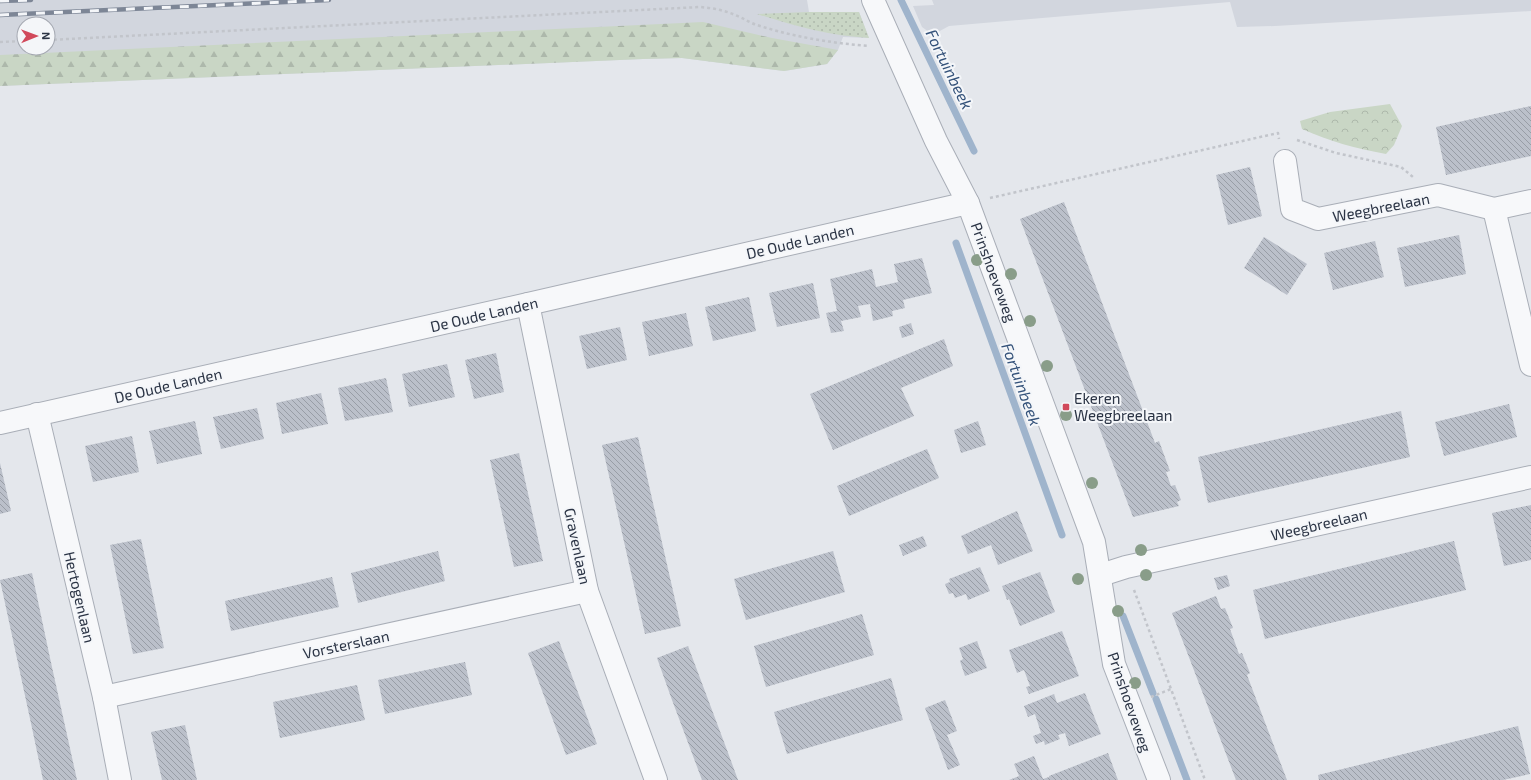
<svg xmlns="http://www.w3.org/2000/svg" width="1531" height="780" font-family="'Exo 2',sans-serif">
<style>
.built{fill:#d2d6de;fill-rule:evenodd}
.grass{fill:url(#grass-dots)}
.forest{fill:url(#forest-firs)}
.park{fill:url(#park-crowns)}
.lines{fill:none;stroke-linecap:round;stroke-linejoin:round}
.stream{stroke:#9fb4cc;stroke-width:7}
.building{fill:url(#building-back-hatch)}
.minor-casing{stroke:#a9aeb7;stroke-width:24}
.path{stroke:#c2c5cb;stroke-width:2.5;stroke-dasharray:3 3;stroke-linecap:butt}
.minor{stroke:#f7f8fa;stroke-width:22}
.rail-casing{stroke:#7d8696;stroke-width:4.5}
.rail{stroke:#f4f6f9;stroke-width:3;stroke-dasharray:9;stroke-linecap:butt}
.tree{fill:#899d89}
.poi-dot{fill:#d1495b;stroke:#f4f6f9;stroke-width:1.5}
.labels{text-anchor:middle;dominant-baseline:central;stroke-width:4;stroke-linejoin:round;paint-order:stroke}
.street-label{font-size:15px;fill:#2b3445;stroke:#f4f6f9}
.poi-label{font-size:15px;fill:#2b3445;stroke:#f4f6f9;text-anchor:start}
.water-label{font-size:16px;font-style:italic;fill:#34527a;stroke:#f4f6f9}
</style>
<defs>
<pattern id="grass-dots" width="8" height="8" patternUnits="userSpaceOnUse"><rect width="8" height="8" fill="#c9d6c5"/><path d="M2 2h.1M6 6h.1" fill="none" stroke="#adb8ab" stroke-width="1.8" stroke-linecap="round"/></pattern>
<pattern id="forest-firs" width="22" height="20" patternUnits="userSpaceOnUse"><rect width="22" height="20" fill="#c9d6c5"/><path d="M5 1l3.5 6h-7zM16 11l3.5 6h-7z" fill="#adb8ab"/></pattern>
<pattern id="park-crowns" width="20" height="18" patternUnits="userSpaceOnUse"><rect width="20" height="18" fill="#c9d6c5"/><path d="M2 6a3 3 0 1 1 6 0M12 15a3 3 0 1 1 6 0" fill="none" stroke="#adb8ab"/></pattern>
<pattern id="building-back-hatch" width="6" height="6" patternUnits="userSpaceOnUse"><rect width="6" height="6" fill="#bbc0ca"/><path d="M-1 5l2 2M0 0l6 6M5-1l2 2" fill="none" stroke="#989da6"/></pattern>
</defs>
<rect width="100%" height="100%" fill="#e4e7ec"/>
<!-- built -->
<g class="built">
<path d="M0,0H807L809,12H859L869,38L843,37L838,50L827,64L784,71L682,58L643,59L0,86ZM24,24H48V48H24Z"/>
<path d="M932,0H1531V11L1275,26L1237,27L1230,2L949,26L938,32H929L922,27L913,6L934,5Z"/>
</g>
<!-- grass -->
<path class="grass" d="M808,12H859L869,38C830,36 794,26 757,14Z"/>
<!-- forest -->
<path class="forest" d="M703,22L772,38L838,50L827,64L784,71L682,58L643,59L0,86V55Z"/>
<!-- park -->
<path class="park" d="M1390,104L1402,126L1394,145L1386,154C1355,148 1331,142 1302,129L1300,121L1330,112Z"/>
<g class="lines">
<!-- stream -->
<g class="stream">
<path d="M901,0L974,151"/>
<path d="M956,243L1062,535"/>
<path d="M1123,616L1153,693"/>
<path d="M1156,699L1187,780"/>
</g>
</g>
<!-- building -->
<g class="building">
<path d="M1531,106V156L1446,175L1436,127Z"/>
<path d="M1250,167L1262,216L1228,225L1216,175Z"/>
<path d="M1064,202L1155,443L1159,441L1170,471L1166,472L1171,486L1175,485L1181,500L1177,502L1179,506L1133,517L1020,219Z"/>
<path d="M1459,235L1466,274L1405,287L1397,248Z"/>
<path d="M1264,237L1307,264L1287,295L1244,268Z"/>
<path d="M1375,241L1384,277L1333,290L1324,253Z"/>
<path d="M922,258L932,293L903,300L905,308L892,311L893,316L873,321L870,304L858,306L861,317L841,321L844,331L831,333L826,313L837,311L830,279L872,269L876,287L898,282L894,264Z"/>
<path d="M813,283L820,318L777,327L769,293Z"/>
<path d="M749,297L756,331L713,341L705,307Z"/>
<path d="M686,313L693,346L649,356L642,322Z"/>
<path d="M911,323L914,334L902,338L899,327Z"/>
<path d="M620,327L627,360L587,369L579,336Z"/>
<path d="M944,339L953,366L901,388L914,416L833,450L810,394Z"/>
<path d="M496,353L504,392L474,399L465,360Z"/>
<path d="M447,364L455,397L409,407L402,374Z"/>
<path d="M386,378L393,412L345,421L338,388Z"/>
<path d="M321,393L328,424L282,434L276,403Z"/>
<path d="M1509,404L1517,437L1444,456L1435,422Z"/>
<path d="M257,408L264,439L221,449L213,417Z"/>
<path d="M1401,411L1410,457L1208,503L1198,457Z"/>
<path d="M195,421L202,454L157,464L149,431Z"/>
<path d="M978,421L986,445L961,453L954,430Z"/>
<path d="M132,436L139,472L93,482L85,446Z"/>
<path d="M638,437L681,626L645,634L602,445Z"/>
<path d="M927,449L939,478L849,516L837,486Z"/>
<path d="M519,453L543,561L514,567L490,460Z"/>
<path d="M0,463L11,511L0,514Z"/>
<path d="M1531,505V560L1504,566L1492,513Z"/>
<path d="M1017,511L1033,551L998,565L991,545L968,554L961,536Z"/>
<path d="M923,536L927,546L903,556L899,545Z"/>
<path d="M141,539L164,648L133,654L110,545Z"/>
<path d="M1454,541L1466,590L1265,639L1253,590Z"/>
<path d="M438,551L445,581L358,603L351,573Z"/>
<path d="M833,551L845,592L746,620L734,579Z"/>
<path d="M980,567L990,591L968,600L966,594L955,598L953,593L949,594L945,584L950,582L949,579Z"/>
<path d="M1040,572L1055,612L1020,626L1009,599L1007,600L1002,586Z"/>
<path d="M32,573L50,658L77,780H43L32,728L0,580Z"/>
<path d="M1227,575L1230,586L1218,590L1214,578Z"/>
<path d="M332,577L339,607L231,631L225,601Z"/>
<path d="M1216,596L1221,609L1225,608L1233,628L1230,629L1239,654L1242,653L1250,673L1247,675L1287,780H1236L1172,613Z"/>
<path d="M862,614L874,655L766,687L754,646Z"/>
<path d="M1062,631L1079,676L1029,694L1026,687L1030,686L1024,670L1017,673L1009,650Z"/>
<path d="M559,641L597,744L566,755L528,653Z"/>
<path d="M977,641L987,668L965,676L960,661L963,659L959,648Z"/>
<path d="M688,646L727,750L738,780H702L672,700L657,658Z"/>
<path d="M465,662L472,695L385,714L378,680Z"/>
<path d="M891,678L903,720L787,754L774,712Z"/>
<path d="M357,685L365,720L280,738L273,702Z"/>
<path d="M1085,693L1101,734L1069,746L1065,733L1058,735L1060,739L1045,745L1044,741L1036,744L1033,736L1041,733L1035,714L1028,717L1024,706L1054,694L1057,703Z"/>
<path d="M945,700L957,731L947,735L960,765L948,770L925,708Z"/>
<path d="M185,725L197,780H162L151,732Z"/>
<path d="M1518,726L1530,774L1503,780H1319L1318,775Z"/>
<path d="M1108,753L1118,780H1009L1019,776L1014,764L1034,756L1043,779L1049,777V776Z"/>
</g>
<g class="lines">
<defs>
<g id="minor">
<path d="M873,0L936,141L968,203L1094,542L1114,664L1159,780"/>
<path d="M1285,161L1292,209L1318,219L1438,195L1494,209L1531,201"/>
<path d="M1494,209L1531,365"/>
<path d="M528,304L587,591L656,780"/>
<path d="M37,414L104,697L120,780"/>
<path d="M0,423L528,304L968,203"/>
<path d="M1101,575L1126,567L1531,477"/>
<path d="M104,697L587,591"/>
</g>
</defs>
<!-- minor casing -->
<use href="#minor" class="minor-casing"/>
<!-- path -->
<g class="path">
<path d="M48,40L700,7C712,8 724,10 735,15C743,18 750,23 757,25C794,37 831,43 869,46"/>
<path d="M0,42L24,41"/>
<path d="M1297,140L1336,153L1401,167L1413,177"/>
<path d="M990,198L1278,133L1279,139"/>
<path d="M1134,590L1205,780"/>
<path d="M1151,697L1171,689"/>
</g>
<!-- minor -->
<use href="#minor" class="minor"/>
<defs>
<g id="rail">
<path d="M0,1L31,0"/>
<path d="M0,15L329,0"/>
</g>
</defs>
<!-- rail casing -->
<use href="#rail" class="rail-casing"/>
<!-- rail -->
<use href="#rail" class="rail"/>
</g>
<!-- trees -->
<g class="tree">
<circle cx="977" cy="260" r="6"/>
<circle cx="1011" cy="274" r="6"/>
<circle cx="1030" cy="321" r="6"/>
<circle cx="1047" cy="366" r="6"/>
<circle cx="1066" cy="415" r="6"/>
<circle cx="1092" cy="483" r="6"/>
<circle cx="1141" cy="550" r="6"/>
<circle cx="1146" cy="575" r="6"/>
<circle cx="1078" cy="579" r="6"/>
<circle cx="1118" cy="611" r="6"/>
<circle cx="1135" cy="683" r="6"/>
</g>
<!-- markers -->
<rect class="poi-dot" x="1062" y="403" width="8" height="8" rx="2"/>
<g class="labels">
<!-- street labels -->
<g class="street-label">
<text transform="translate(1381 207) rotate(-11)">Weegbreelaan</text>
<text transform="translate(800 241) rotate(-13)">De Oude Landen</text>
<text transform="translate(994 272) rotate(70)">Prinshoeveweg</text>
<text transform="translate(484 314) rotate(-13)">De Oude Landen</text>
<text transform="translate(168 385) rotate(-13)">De Oude Landen</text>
<text transform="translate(1319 524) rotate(-13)">Weegbreelaan</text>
<text transform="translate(578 546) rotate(78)">Gravenlaan</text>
<text transform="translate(80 597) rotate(77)">Hertogenlaan</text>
<text transform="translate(346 644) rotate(-12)">Vorsterslaan</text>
<text transform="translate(1130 702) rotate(71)">Prinshoeveweg</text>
</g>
<!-- poi labels -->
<g class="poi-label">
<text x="1074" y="398">Ekeren<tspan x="1074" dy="17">Weegbreelaan</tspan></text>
</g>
<!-- water labels -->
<g class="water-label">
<text transform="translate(950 69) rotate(64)">Fortuinbeek</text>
<text transform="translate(1022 384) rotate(70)">Fortuinbeek</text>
</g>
</g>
<!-- north arrow -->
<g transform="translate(36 36) rotate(89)"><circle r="19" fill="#f4f6f9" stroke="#a4a8b1"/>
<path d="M0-3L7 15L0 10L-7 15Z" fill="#d1495b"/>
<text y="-6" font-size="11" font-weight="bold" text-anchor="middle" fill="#2b3445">N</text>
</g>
</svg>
